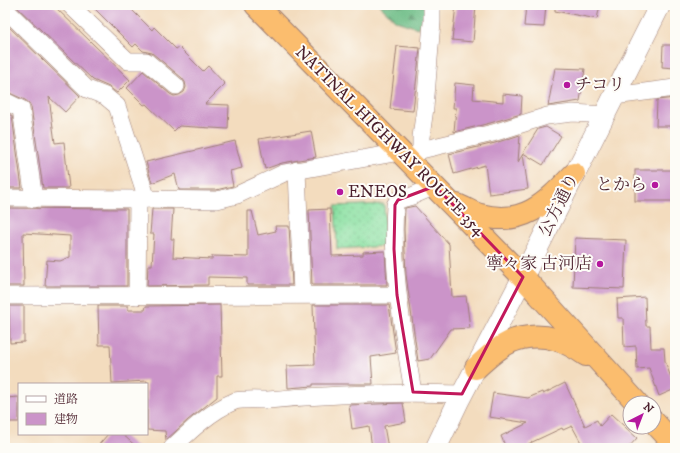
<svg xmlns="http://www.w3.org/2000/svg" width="680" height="453" font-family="'IM FELL DW Pica','Noto Serif JP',serif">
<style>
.grass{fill:url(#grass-dots);stroke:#6a8066}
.forest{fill:url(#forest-firs);stroke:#5c6e5a}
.building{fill:#cb94c9}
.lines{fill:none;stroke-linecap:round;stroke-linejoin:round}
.minor-casing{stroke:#9e7e74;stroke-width:18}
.tertiary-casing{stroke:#9e7e74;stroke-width:22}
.trunk-casing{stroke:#9e7e74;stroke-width:24}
.minor{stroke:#fff;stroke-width:17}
.tertiary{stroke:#fff;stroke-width:21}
.trunk{stroke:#fbbd6e;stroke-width:22}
.marked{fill:none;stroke:#c2185b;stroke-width:3;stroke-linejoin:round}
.poi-dot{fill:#b5179e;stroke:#fdfcf7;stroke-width:1.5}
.labels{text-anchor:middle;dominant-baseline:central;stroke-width:4;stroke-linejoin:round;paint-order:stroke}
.poi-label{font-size:17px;fill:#4a1f2b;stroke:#fdfcf7;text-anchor:start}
.street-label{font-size:17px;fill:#4a1f2b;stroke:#fdfcf7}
</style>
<defs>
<pattern id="grass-dots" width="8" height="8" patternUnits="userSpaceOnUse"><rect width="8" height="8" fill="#8ae0a2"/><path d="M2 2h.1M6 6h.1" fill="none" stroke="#79c08c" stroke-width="1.8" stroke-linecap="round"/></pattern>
<pattern id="forest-firs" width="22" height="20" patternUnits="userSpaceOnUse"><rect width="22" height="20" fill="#6fbe88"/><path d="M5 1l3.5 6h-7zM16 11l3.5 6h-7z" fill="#5d9a6f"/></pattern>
</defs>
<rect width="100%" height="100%" fill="#fdfcf7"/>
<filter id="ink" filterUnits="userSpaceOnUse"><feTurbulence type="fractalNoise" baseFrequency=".025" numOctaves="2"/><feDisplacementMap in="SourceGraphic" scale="8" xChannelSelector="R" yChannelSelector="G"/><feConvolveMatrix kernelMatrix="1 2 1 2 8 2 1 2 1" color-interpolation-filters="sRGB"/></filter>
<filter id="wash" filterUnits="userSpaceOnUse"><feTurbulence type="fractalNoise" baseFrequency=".012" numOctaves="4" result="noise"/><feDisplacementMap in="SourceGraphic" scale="16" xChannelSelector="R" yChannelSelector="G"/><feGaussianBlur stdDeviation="0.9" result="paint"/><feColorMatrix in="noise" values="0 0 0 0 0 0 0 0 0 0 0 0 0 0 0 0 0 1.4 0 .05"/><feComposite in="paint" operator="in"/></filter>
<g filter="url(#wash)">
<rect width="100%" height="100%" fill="#f3dcbe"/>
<!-- grass -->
<path class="grass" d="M384,204L386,246L337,249L335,206Z"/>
<!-- forest -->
<path class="forest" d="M379,5H425L427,11L418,28L396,21Z"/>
<g id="blocks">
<!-- building -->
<g class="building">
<path d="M19,5H53L130,80L117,93L109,87L93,80L17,7Z"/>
<path d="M91,5H127L152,30L154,27L176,49L179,47L203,71L208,66L225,84L205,104L229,105L228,129L179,126L174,131L146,104L144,105L127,88L143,71L170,94L174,96L179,95L184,92L186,87L185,82L182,78L152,53L143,51L136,44L133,47Z"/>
<path d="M456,5H476L473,42L452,40Z"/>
<path d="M526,5H546L544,27L524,26Z"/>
<path d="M555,5H600L597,19L555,11Z"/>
<path d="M5,23L80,96L65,112L49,97L55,143L64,142L69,188H43L31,107L29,103L25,100L5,91Z"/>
<path d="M663,45H675V68L662,67Z"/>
<path d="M397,46L420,48L413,111L390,109Z"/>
<path d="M555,68L585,69L580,101L548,106Z"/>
<path d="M455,83L474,85L473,99L503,102V94L522,96L521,114L490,123L454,132L456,108H453Z"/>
<path d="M675,98V126H656L657,100Z"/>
<path d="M5,112L12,116L22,188H5Z"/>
<path d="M546,127L561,136L543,165L523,153L538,129Z"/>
<path d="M311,131L316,157L282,163L265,169L259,139Z"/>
<path d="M520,135L518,162L523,154L528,189L489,194L485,165L454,174L449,154L495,143Z"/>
<path d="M235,141L242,168L230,171L233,186L216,190H179L175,174L152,183L146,162Z"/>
<rect x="635" y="170" width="40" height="31"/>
<path d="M415,206L449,244L452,297L466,296L470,328L451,329L430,359L418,361L406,275L404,229L405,208Z"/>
<path d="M5,208L127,209V286H45L47,260L60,261L70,257V236L23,233L24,286H5Z"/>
<path d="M152,209H173L171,239H174L173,257L212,259V256L248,257V211H252L258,235L276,231L275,226H289L292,285H247V278L208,277V285L147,286L148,265H152L154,234H150Z"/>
<path d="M330,209L332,256L363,255V252L385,251L387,285H312L309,210Z"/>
<path d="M575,238L626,240L624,289L573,287Z"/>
<path d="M645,297L646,326H650L651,348H664L665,361L675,389L659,396L649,368L637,369L636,346L624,347L623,318H618L617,299Z"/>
<path d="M220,305L222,376H217V397L188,420L166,440L165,431L147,430V381L112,383L110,345H99L98,306H128V310H145L146,306Z"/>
<path d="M313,305H389L396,353L371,357L373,384H313V386L288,388L287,366L315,365Z"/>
<path d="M9,306H24V342L10,343Z"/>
<path d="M565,383L585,426L597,420L600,426L611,414L637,438L628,448H584L572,426L563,430L562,428L528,444L530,448H506L501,436L528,423L489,417L493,393L528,398L542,392L543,394Z"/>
<path d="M19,397V422H5V398Z"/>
<path d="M403,403L406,422L384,426L388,448H372L369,426L352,429L349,405Z"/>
<path d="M108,434H122L138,448H96Z"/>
</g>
</g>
</g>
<g filter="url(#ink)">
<use href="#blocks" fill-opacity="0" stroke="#9e7e74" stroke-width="1"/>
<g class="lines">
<defs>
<g id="minor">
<path d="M70,5L128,61H146L176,86"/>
<path d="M5,9L87,89L105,96L117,106L147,199"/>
<path d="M614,96L675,88"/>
<path d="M5,101L21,109L34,199"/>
<path d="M421,150V137L425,108L432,22V5"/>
<path d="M409,161L421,150L493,133L547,116L573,113L605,115"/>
<path d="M297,170L302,294"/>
<path d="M5,198L138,199L217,200L237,195L284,173L400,152"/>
<path d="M5,296L397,295"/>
<path d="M137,296L138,199"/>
<path d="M413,392C403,330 391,269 395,205L398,200L412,196L435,186"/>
<path d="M172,448C191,430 211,411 235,401C241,399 260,400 268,400C333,394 398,392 462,394"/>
</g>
<path id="tertiary" d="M436,448L458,402L523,277L660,5"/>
<g id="trunk">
<path d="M256,5L523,277L637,403"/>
<path d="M457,205C465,208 472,213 480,215C524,227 546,203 574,174"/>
<path d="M476,368C487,358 497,348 510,342C514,340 518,339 522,338C547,333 566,341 586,355"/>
<path d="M654,422L675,445"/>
</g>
</defs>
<!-- minor casing -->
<use href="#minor" class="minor-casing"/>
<!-- tertiary casing -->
<use href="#tertiary" class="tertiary-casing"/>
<!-- trunk casing -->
<use href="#trunk" class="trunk-casing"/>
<!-- minor -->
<use href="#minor" class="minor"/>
<!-- tertiary -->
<use href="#tertiary" class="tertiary"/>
<!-- trunk -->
<use href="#trunk" class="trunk"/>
</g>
</g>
<!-- marked area -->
<path class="marked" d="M435,186L523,277L462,394L413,392L397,295L394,249L395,205L398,200Z"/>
<!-- markers -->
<g class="poi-dot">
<circle cx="567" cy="85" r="4"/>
<circle cx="655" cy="185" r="4"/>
<circle cx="340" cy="192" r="4"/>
<circle cx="600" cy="264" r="4"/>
</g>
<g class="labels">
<!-- poi labels -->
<g class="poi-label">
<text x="575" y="85">チコリ</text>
<text x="647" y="185" text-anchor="end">とから</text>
<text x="348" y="192">ENEOS</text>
<text x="592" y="264" text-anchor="end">寧々家 古河店</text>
</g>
<!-- street labels -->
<g class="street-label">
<text transform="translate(390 141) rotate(45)">NATINAL HIGHWAY ROUTE 354</text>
<text transform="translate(559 205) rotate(-64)">公方通り</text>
</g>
</g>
<!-- margin -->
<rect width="680" height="453" fill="none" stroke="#fdfcf7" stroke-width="20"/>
<!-- legend -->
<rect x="18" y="383" width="130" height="52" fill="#fdfcf7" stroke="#b5a4a5"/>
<rect x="26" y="396" width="20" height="6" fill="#ffffff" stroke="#b5a4a5"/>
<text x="54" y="403" font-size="12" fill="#4a1f2b">道路</text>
<rect x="26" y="413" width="20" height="12" fill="#cb94c9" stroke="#b5a4a5"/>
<text x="54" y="423" font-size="12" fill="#4a1f2b">建物</text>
<!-- north arrow -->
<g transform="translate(642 415) rotate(42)"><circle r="19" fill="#fdfcf7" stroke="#b5a4a5"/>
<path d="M0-3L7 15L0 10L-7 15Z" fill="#b5179e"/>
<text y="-6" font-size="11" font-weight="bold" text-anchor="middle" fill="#4a1f2b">N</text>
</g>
</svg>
